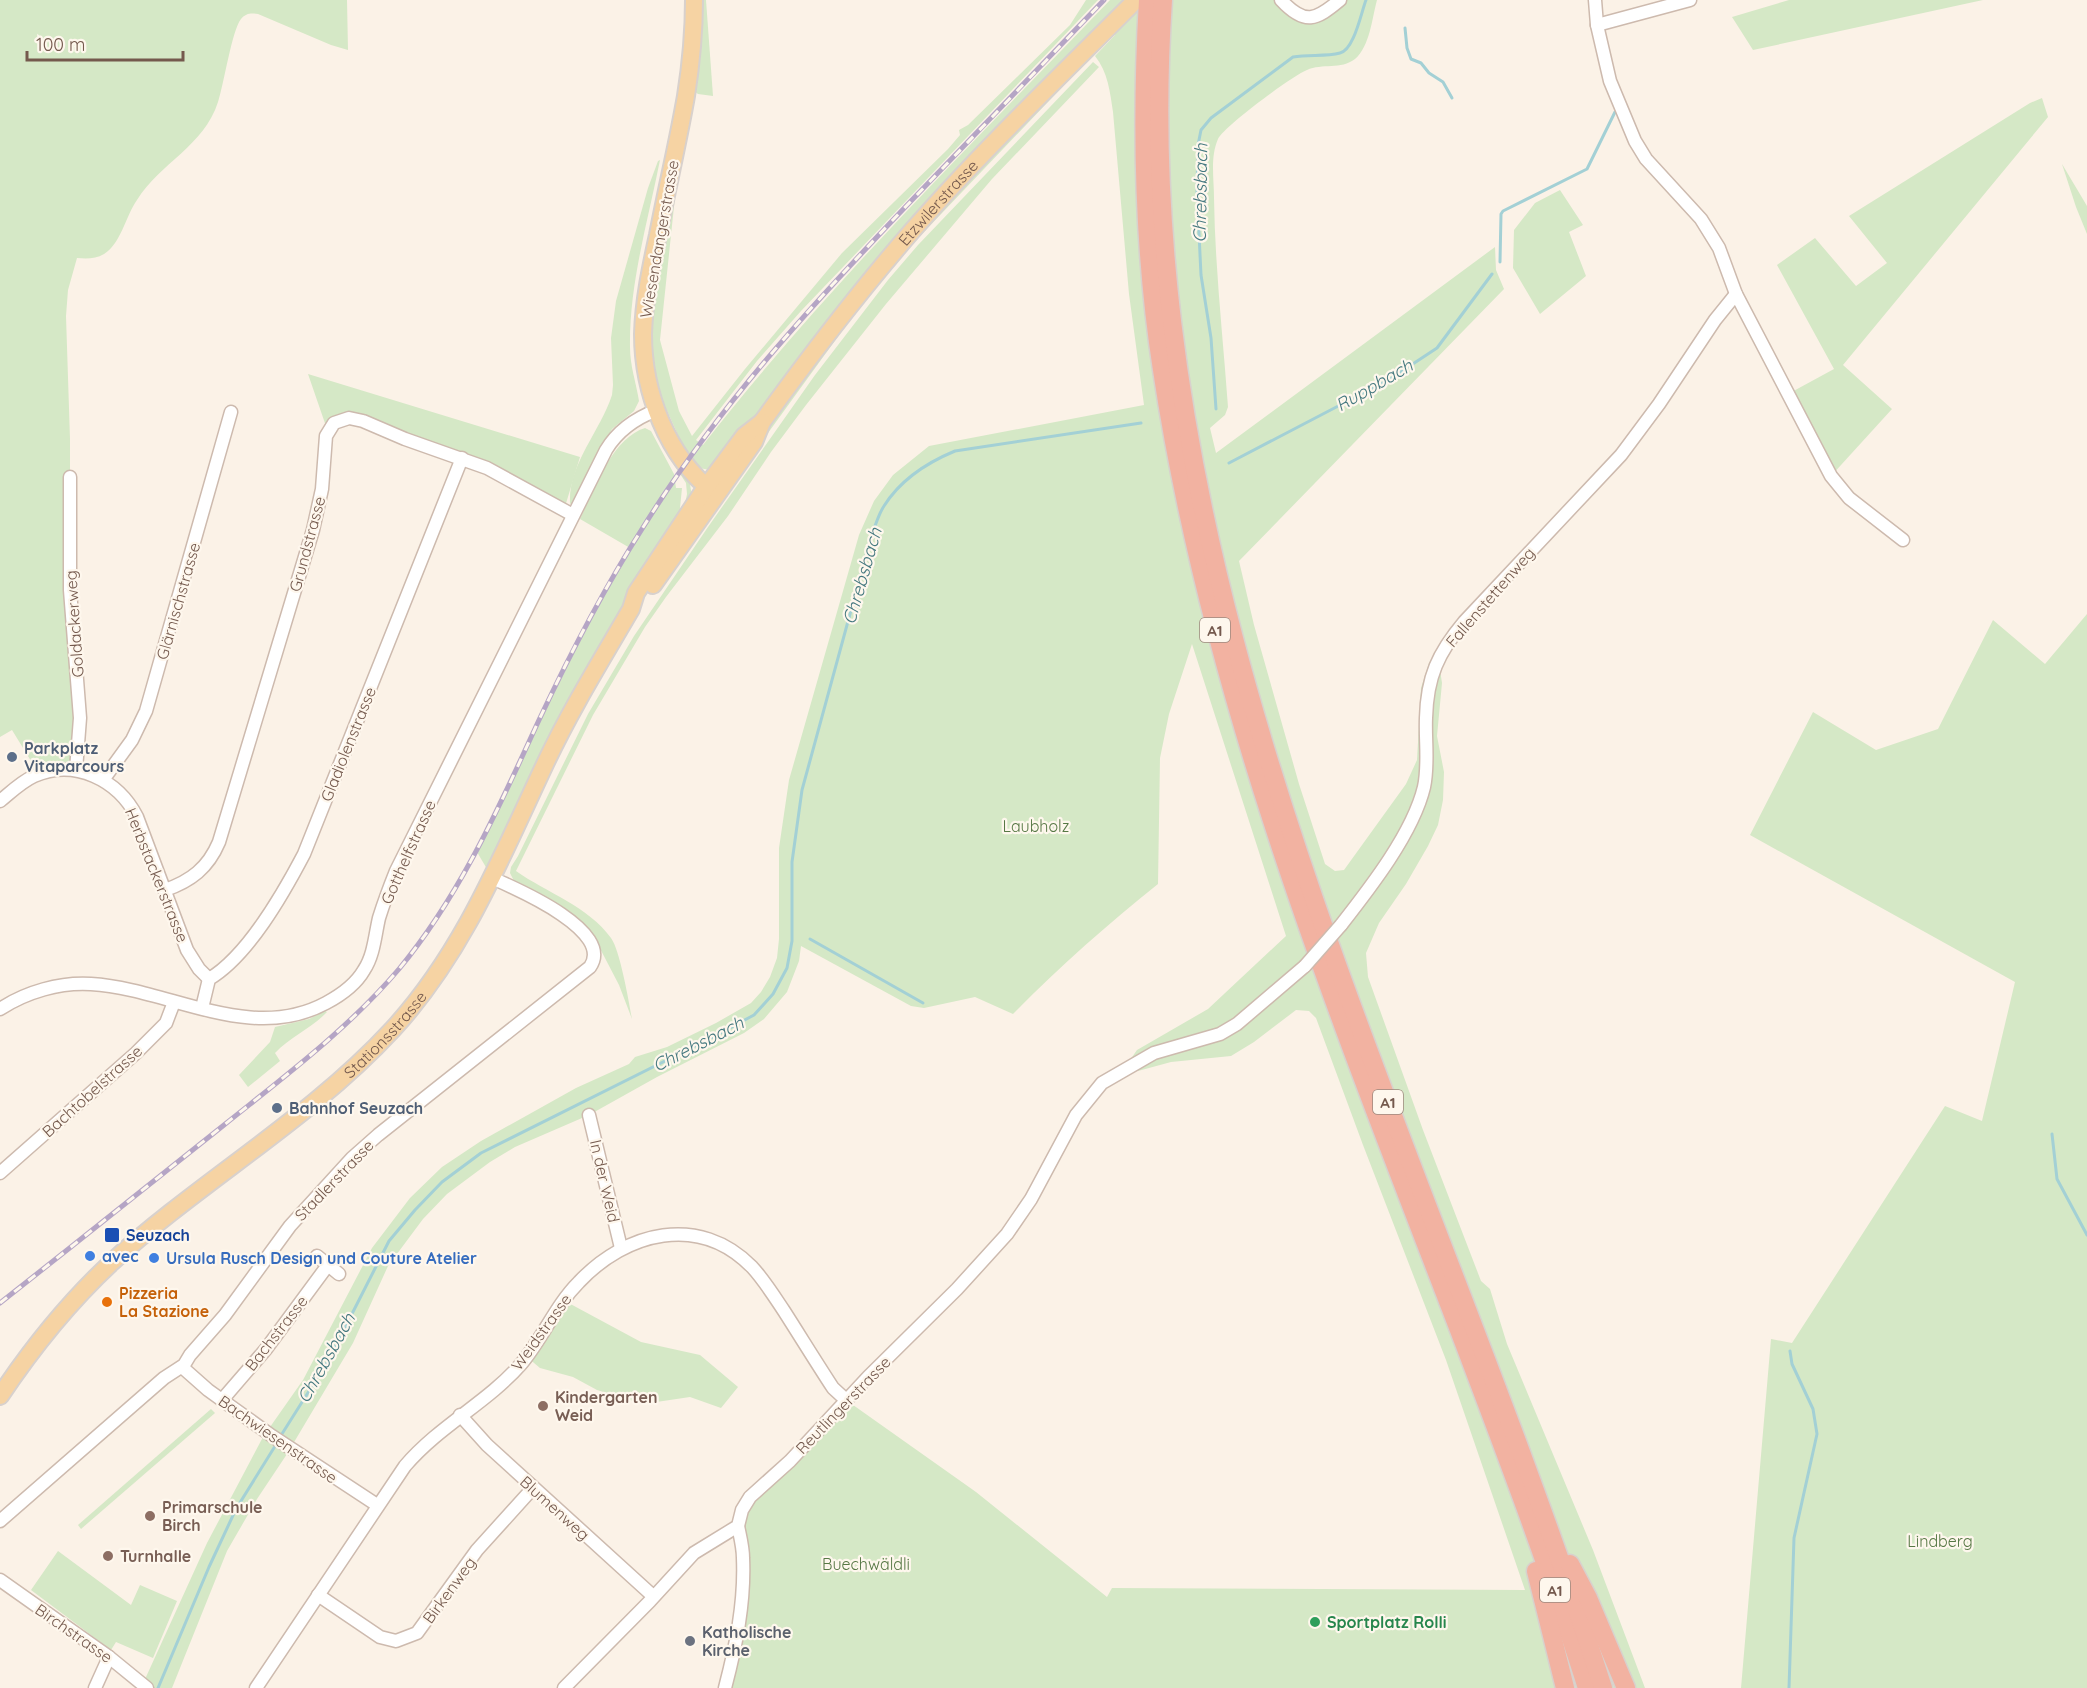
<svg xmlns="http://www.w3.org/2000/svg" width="2087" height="1688" font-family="Quicksand,sans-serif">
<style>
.green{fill:#d5e8c6}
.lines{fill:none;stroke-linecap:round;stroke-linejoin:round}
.stream{stroke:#a3d0d5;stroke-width:3}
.minor-casing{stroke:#cdbaae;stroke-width:15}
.major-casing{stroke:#d8d1cd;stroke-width:20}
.highway-casing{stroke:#d8d1cd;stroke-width:21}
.minor{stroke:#fff;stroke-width:12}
.major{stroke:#f6d3a3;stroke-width:16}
.highway{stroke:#f2b2a1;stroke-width:18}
.rail-casing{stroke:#b5a5c5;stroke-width:5}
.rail{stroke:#fef7ed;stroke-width:3;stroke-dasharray:9;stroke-linecap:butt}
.minor-bridge-casing{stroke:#cdbaae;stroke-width:15;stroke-linecap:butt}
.minor-bridge{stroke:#fff;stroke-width:12}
.service-dot{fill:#5c6f8a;stroke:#fef7ed;stroke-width:2}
.transit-dot{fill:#1a4fb4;stroke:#fef7ed;stroke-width:2}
.shop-dot{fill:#3f7fe0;stroke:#fef7ed;stroke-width:2}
.food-dot{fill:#e8710a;stroke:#fef7ed;stroke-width:2}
.education-dot{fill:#8d6e63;stroke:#fef7ed;stroke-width:2}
.leisure-dot{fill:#2e9e5b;stroke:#fef7ed;stroke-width:2}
.worship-dot{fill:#6b7280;stroke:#fef7ed;stroke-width:2}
.labels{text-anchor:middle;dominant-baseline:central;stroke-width:4.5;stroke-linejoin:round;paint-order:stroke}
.shield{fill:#fef7ed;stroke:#9d887d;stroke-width:1.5}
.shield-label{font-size:15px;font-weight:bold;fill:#74594d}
.street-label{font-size:16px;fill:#74594d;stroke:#fef7ed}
.service-label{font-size:16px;font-weight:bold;fill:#4e5e75;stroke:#fef7ed;text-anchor:start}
.park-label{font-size:16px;fill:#577845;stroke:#fef7ed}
.transit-label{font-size:16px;font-weight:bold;fill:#164399;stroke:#fef7ed;text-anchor:start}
.shop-label{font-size:16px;font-weight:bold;fill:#366cbe;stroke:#fef7ed;text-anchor:start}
.food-label{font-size:16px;font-weight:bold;fill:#c56008;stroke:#fef7ed;text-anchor:start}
.education-label{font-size:16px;font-weight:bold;fill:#785e54;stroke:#fef7ed;text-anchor:start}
.leisure-label{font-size:16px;font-weight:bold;fill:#27864d;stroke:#fef7ed;text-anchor:start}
.worship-label{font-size:16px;font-weight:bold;fill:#5b616d;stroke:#fef7ed;text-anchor:start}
.water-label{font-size:18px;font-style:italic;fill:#44787f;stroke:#fef7ed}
</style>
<rect width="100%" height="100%" fill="#fbf2e7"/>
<!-- green -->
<g class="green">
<path d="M0,0H347L348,50L331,45L258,14C251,13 246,13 241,19C232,30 224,84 218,102C204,146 160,163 137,200C126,216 122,239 108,251C99,259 88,259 77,258L68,290L66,316L70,439V567L76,770L39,774L12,730L0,737Z"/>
<path d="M698,0H706L713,96L698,94L694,91Z"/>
<path d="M1086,0H1098L801,311L757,361L696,440L703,445C827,286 971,145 1110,0H1281L1310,17L1340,0H1377C1372,18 1370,46 1355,59C1341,70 1322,63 1307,70C1292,76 1223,127 1218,139C1210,157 1214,179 1214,198C1215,268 1223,337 1228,407L1225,415L1210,428L1216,453L1495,247L1496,270L1504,289L1239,561L1254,625L1299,784L1325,864L1335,871L1344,870L1406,784L1417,760L1421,688L1429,663L1436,652L1443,649L1440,670L1442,683L1437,736L1444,772L1443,800L1438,825L1428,846L1406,884L1379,923L1366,953L1368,977L1423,1130L1481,1281L1490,1289L1507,1344L1593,1550L1645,1688H725L735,1645L742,1510L846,1400L976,1492L1107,1597L1112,1588L1525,1590L1446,1360L1363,1145L1316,1018L1309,1011L1296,1010L1254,1042L1231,1056L1171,1062L1138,1071L1123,1070L1137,1050L1208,1009L1286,936L1192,644L1169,714L1160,758L1158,884C1107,925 1059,967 1013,1014L975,997L924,1008L911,1006L801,946L799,961L787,992L764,1019L744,1033L657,1077L589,1115L515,1147L490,1162L447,1194L423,1219L388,1266L353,1343L287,1454L257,1499L227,1551L172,1688H141L207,1543L263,1437L303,1380L372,1248L410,1198L442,1167L481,1141L576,1088L629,1064L635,1057L667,1047L716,1023L751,1003L761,992L770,977L777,958L779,939V848L789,780L859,535L874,501L893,475L929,446L1144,405L1129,294L1113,112C1110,92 1108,72 1095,56L1115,35L1117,19L774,392L715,467L710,470L699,468L683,446L662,400L653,368L648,326L673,180L675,197L660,340L679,411L692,436L745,369L842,253L948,149L960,135L959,130L968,125L1070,25Z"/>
<path d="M1789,0H1983L1753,50L1732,17Z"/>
<path d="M1086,59L1087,61L902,255L855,313L755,451C773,416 798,384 821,353C900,247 994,154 1086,59Z"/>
<path d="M1093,62L1099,67L992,179L886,304L806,405L771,452L728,516L666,597L645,627L593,715L516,871C547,893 588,906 611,938C620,950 629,1002 632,1019L619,985L593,935L570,915L516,885L510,873L511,867L518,856L588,714L634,636L708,527L815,375L888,280L918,245Z"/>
<path d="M2042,98L2048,117L1843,365L1892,409L1831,476L1788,394L1834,369L1777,265L1815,238L1856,286L1887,263L1849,216L2030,103Z"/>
<path d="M660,160C648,221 629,284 630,347C630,366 636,382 639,401L634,411L612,429L575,501L570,504C568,464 600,432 612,395L613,385L611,338L616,301L648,188L658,161Z"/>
<path d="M2062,164L2087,206V234L2076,207Z"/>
<path d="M1560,190L1583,225L1569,232L1586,276L1540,314L1513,268L1514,230L1535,203Z"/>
<path d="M308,374L580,457L564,510L512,480L358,419L328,432Z"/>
<path d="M645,428L651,431L674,474L676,488H682L680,508L683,516L574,695L513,813L487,869L477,852L575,647L630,548L580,519C594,490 612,438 645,428Z"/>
<path d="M658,434L690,484L692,497L685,504L687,494L686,483L667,454Z"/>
<path d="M2087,614V1688H1741L1771,1339L1792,1343L1945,1106L1982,1121L2015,982L1750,835L1813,712L1876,750L1938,729L1993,620L2045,664Z"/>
<path d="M325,1011L327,1012C311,1029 291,1036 275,1053L280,1061L248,1087L239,1075L270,1042L275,1027L309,1019Z"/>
<path d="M563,1300L641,1342L700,1355L738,1387L721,1408L690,1397L643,1404L597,1390L573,1377L540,1368L527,1357Z"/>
<path d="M211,1409L215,1413L81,1529L78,1525Z"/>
<path d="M58,1551L131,1605L140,1585L177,1601L153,1658L116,1642L111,1650L31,1590Z"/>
</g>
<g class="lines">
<!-- stream -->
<g class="stream">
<path d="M1405,28L1407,48L1411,59L1421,63L1429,73L1443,82L1452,98"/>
<path d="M1500,262L1501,214L1503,211L1587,169L1615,112"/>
<path d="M1216,409L1211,338L1201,275L1197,192L1198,145L1201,130L1211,118L1293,57C1309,54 1325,57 1340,53C1354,50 1361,13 1366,0"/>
<path d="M1229,463L1390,379L1437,348L1492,274"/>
<path d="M810,939L923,1003"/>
<path d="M2052,1134L2057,1179L2087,1235"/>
<path d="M280,1437L328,1361L389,1241L415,1210L442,1182L481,1153L715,1036L754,1015L773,994L787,968L792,941V862L802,790L871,537C875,527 878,515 884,506C901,479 926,463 955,451L1141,423"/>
<path d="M158,1688L209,1567L236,1509L277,1443"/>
<path d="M1789,1688L1794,1538L1817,1434L1813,1409L1792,1364L1790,1351"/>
</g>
<defs>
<g id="minor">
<path d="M1281,0C1305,26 1316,20 1340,0"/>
<path d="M1595,0L1597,25L1610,81L1635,141L1646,159L1701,219L1719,248L1736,294L1831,476L1849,498L1903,540"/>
<path d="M1597,25L1690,0"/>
<path d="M70,477V590L80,718L76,770"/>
<path d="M103,780L132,740L146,711L231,412"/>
<path d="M0,801C11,792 21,782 34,776C75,758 118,780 137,817L187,950L199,969L209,979"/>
<path d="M165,890C191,881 208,868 219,842L313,530L322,489L326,436L334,423L349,418L363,421L405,439L487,468L573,515"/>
<path d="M1341,925C1370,888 1413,833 1424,787C1429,764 1425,741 1426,718C1427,677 1438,653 1464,622L1621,455L1659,404L1715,320L1736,294"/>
<path d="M202,1008L209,979C248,956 283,894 304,854L462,458"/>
<path d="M0,1009C26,992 60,982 91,984C170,989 250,1044 326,1003C341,995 356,984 364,970C374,955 375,935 379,918C384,902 390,886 396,871L606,450C618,430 636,418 657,410"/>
<path d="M589,1115L621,1248"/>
<path d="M0,1173L136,1053L166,1023L174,1002"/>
<path d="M317,1256L339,1274"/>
<path d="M182,1367L208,1390L272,1436L377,1505"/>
<path d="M222,1400L266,1349L328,1265"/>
<path d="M460,1415L487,1445L653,1596"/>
<path d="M0,1521L164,1378L184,1365L190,1355L225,1315L290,1226L352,1158L378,1135L590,967C615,931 517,889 492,878"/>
<path d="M0,1580L109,1657L147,1688"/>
<path d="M318,1595L380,1637L396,1641L417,1633L477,1550L533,1488"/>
<path d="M95,1688L109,1657"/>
<path d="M256,1688L405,1466C440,1425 487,1403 521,1364C543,1338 555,1306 579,1282C626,1232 699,1213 752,1267C764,1280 774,1296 784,1311C800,1336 816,1362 833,1388L846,1400"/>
<path d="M564,1688L650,1601L694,1553L738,1526L742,1510L750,1497L790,1461L868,1377L957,1289L1007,1234L1031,1199L1076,1115L1102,1083L1154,1053L1220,1034L1237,1024L1305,966"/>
<path d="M725,1688C736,1646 745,1602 743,1558C743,1547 740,1536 738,1526"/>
</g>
<g id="major">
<path d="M694,0C694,32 691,64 686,96C678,142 667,188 658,235C651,267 644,300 643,334C643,392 667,456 713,492"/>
<path id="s1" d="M653,585L754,442L762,422C809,357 858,293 911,232C982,151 1060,76 1136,0"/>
<path id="s2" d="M0,1396C32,1348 69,1302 112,1262C202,1180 310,1119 393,1029C464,952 502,855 546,762C571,709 602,659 631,609L636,593L706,487L744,436L762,422"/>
</g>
<g id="highway">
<path d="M1148,0C1141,124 1143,247 1162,370C1212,704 1339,1017 1459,1330C1504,1449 1549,1567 1587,1688"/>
<path d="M1163,0C1122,600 1426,1134 1603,1688"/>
<path d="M1570,1564L1588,1598L1626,1688"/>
<path d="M1536,1571L1565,1688"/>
</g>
</defs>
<!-- minor casing -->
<use href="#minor" class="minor-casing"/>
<!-- major casing -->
<use href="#major" class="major-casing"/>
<!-- highway casing -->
<use href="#highway" class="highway-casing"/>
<!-- minor -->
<use href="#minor" class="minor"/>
<!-- major -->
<use href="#major" class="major"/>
<!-- highway -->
<use href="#highway" class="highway"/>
<defs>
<path id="rail" d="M0,1303C75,1244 150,1184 224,1125C285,1076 348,1029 399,969C461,894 499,807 539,720C570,654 603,590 642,529C719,405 811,306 911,201C976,134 1040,67 1104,0"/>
</defs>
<!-- rail casing -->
<use href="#rail" class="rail-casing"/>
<!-- rail -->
<use href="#rail" class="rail"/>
<defs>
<path id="minor-bridge" d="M1305,966L1341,925"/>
</defs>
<!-- minor-bridge casing -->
<use href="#minor-bridge" class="minor-bridge-casing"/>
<!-- minor-bridge -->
<use href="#minor-bridge" class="minor-bridge"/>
</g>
<!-- markers -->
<g class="service-dot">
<circle cx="12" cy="757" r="6"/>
<circle cx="277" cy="1108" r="6"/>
</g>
<rect class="transit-dot" x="104" y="1227" width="16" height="16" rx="3"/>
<g class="shop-dot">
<circle cx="90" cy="1256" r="6"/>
<circle cx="154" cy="1258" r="6"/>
</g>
<circle class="food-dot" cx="107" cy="1302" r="6"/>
<g class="education-dot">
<circle cx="543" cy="1406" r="6"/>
<circle cx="150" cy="1516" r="6"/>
<circle cx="108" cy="1556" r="6"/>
</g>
<circle class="leisure-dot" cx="1315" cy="1622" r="6"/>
<circle class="worship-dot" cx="690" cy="1641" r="6"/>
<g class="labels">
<!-- shield labels -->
<g class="shield">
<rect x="1200" y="618" width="30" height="24" rx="4.5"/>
<rect x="1373" y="1090" width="30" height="24" rx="4.5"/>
<rect x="1540" y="1578" width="30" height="24" rx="4.5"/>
</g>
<g class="shield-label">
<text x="1215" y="630">A1</text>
<text x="1388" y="1102">A1</text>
<text x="1555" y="1590">A1</text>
</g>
<!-- street labels -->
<g class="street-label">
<text stroke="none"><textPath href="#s1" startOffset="478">Etzwilerstrasse</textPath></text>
<text transform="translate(659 239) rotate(-80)">Wiesendangerstrasse</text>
<text transform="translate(307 544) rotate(-75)">Grundstrasse</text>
<text transform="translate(1490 597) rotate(-49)">Fallenstettenweg</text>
<text transform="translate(178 601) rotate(-74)">Glärnischstrasse</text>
<text transform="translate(74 624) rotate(-94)">Goldackerweg</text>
<text transform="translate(348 744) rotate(-68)">Gladiolenstrasse</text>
<text transform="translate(408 852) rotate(-66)">Gotthelfstrasse</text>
<text transform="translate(157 875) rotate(68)">Herbstackerstrasse</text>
<text stroke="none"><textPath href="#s2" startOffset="531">Stationsstrasse</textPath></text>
<text transform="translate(92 1091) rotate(-42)">Bachtobelstrasse</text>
<text transform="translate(334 1180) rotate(-46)">Stadlerstrasse</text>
<text transform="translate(605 1181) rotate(77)">In der Weid</text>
<text transform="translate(541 1332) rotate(-54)">Weidstrasse</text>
<text transform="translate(276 1333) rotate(-52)">Bachstrasse</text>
<text transform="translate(843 1405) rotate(-46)">Reutlingerstrasse</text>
<text transform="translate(278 1439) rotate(35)">Bachwiesenstrasse</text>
<text transform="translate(555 1508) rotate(42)">Blumenweg</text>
<text transform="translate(449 1590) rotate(-54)">Birkenweg</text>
<text transform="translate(74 1633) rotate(35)">Birchstrasse</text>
</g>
<!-- service labels -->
<g class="service-label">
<text x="24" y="748">Parkplatz<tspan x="24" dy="18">Vitaparcours</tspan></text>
<text x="289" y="1108">Bahnhof Seuzach</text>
</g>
<!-- park labels -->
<g class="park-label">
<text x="1036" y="826">Laubholz</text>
<text x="1940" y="1541">Lindberg</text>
<text x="866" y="1564">Buechwäldli</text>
</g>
<!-- transit labels -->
<g class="transit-label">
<text x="126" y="1235">Seuzach</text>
</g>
<!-- shop labels -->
<g class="shop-label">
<text x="102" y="1256">avec</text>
<text x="166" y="1258">Ursula Rusch Design und Couture Atelier</text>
</g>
<!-- food labels -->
<g class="food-label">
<text x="119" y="1293">Pizzeria<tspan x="119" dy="18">La Stazione</tspan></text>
</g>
<!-- education labels -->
<g class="education-label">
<text x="555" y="1397">Kindergarten<tspan x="555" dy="18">Weid</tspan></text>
<text x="162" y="1507">Primarschule<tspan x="162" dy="18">Birch</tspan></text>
<text x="120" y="1556">Turnhalle</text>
</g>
<!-- leisure labels -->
<g class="leisure-label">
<text x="1327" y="1622">Sportplatz Rolli</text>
</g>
<!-- worship labels -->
<g class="worship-label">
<text x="702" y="1632">Katholische<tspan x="702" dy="18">Kirche</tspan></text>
</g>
<!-- water labels -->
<g class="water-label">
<text transform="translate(1200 193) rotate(-89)">Chrebsbach</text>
<text transform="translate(1374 385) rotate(-30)">Ruppbach</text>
<text transform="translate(862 576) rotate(-74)">Chrebsbach</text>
<text transform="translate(698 1044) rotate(-27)">Chrebsbach</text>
<text transform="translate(326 1358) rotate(-61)">Chrebsbach</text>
</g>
</g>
<!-- scale -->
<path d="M27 51v9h156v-9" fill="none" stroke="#74594d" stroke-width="3"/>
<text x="36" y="51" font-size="18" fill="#74594d" stroke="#fef7ed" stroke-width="4.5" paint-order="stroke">100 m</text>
</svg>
